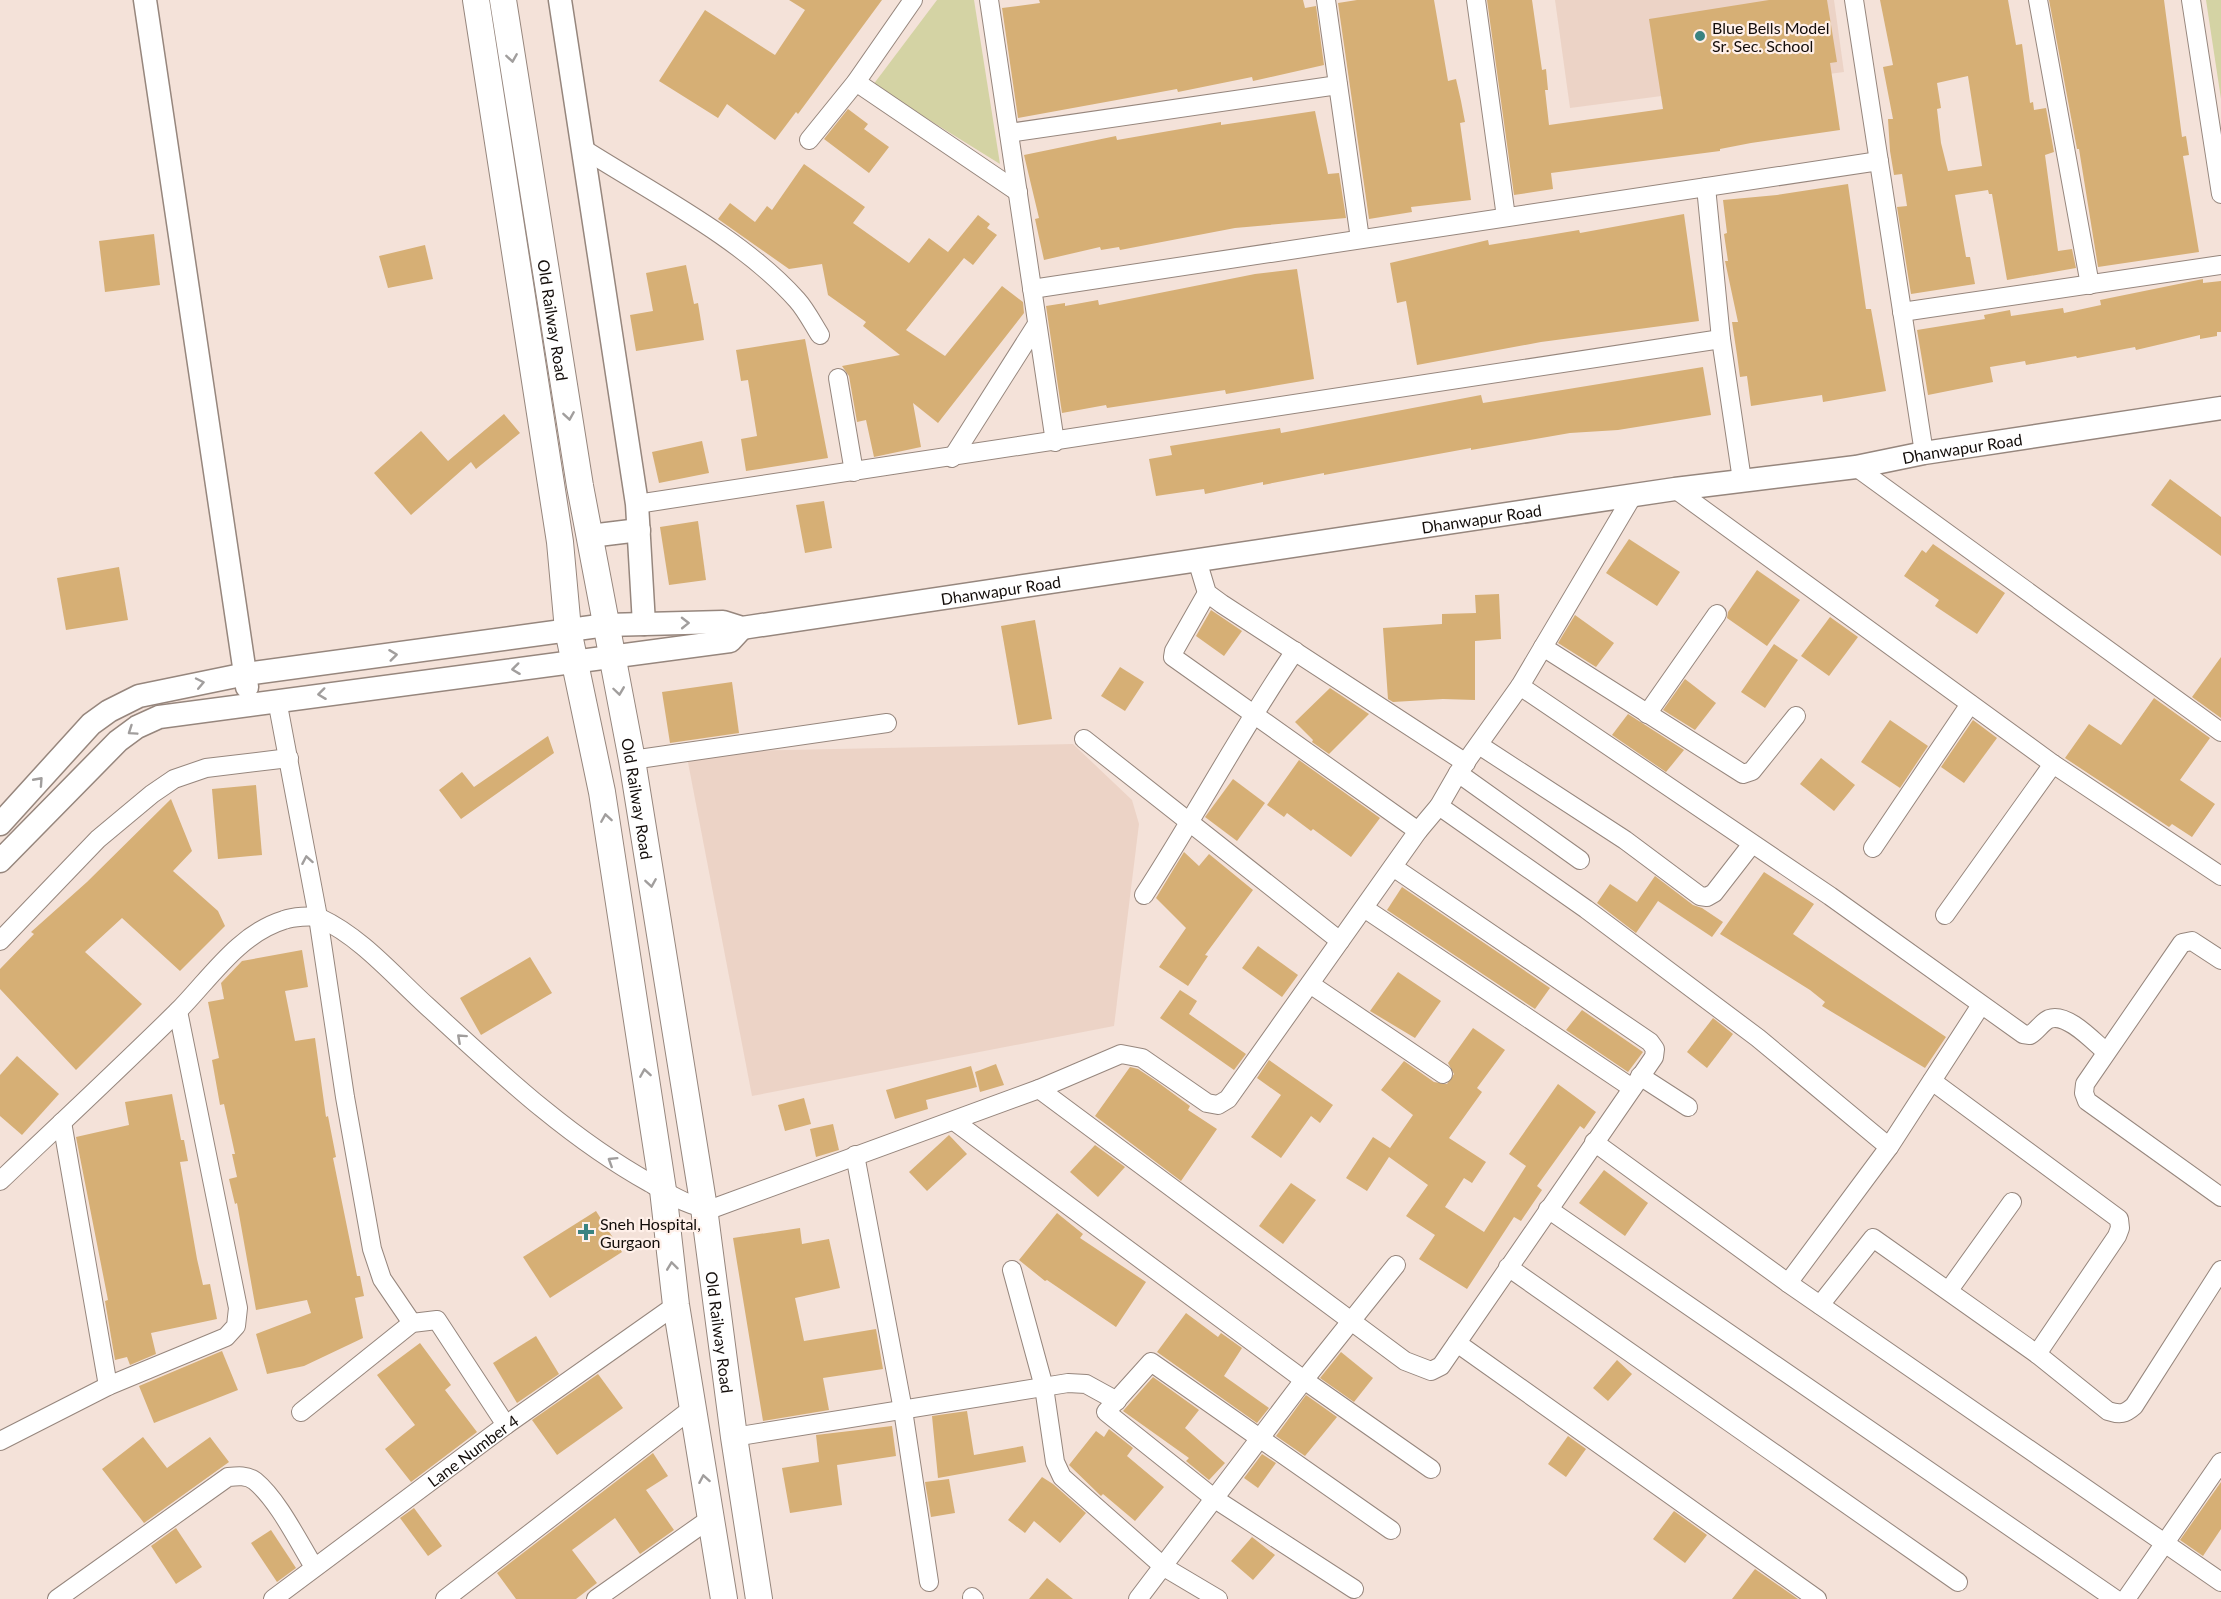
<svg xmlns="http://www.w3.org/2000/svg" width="2221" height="1599" font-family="Lato,sans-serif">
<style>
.built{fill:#ecd3c6}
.green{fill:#d4d3a4}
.building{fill:#d6af75;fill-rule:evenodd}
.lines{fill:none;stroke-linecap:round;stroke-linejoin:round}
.minor-casing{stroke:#96867d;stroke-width:20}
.tertiary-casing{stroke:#96867d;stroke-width:25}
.secondary-casing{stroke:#96867d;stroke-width:28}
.minor{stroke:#fff;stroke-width:18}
.tertiary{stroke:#fff;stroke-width:22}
.secondary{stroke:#fff;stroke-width:26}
.oneway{stroke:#a19e9d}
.poi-dot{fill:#3a8381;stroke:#fff0e9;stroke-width:2}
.labels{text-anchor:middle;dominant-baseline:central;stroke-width:4.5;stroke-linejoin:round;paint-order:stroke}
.poi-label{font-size:16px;fill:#130d0a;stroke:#fff0e9;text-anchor:start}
.street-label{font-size:16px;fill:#130d0a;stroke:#fff0e9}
</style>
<rect width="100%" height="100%" fill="#f4e2d9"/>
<!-- built -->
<g class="built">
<path d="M1555,0H1834L1844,72L1570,108Z"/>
<path d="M1073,744L1132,800L1139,824L1114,1026L752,1096L686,752Z"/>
</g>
<!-- green -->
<g class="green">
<path d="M937,0H974L1000,164L873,85Z"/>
<path d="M2206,0H2221V99Z"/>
</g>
<!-- building -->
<g class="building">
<path d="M789,0H882L798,114L796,112L775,140L727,104L718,118L659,81L705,10L775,55L805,10Z"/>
<path d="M1039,0H1303L1305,8L1316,6L1324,65L1253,81L1252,77L1178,92L1177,89L1018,118L1002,8L1040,3Z"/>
<path d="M1357,0H1434L1448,81L1456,79L1461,101L1465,122L1460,123L1471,200L1411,207L1412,212L1369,219L1338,3Z"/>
<path d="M1487,0H1532L1542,70L1546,69L1548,90H1545L1549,125L1663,109L1649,19L1769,0H1827L1837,62L1830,63L1840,130L1751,143L1720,149V151L1551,173L1553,189L1514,195Z"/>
<path d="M1880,0H2008L2016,45L2022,44L2030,103L2033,102L2034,110L2046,108L2054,152L2045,155L2058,251L2072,249L2076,268L2007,280L1992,194H1989L1988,190L1955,195L1966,257H1970L1975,284L1911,294L1897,207L1907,206L1902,174L1894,175L1890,151L1888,119H1893L1883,67L1893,65ZM1968,76L1982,166L1948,171L1941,143L1937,109L1941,108L1937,83Z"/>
<path d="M2049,0H2164L2182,137L2186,136L2189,155L2183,156L2199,252L2098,267L2079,149H2077Z"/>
<path d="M848,109L868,124L864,129L889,147L869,173L824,139Z"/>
<path d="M1315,111L1328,174L1339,173L1346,218L1235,228L1120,250L1119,247L1101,250L1100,247L1044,260L1035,219L1039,218L1024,155L1116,136L1117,140L1221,122V125Z"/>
<path d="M804,164L865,207L853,223L909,263L929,238L948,252L978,215L990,224L987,228L997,235L973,265L964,258L906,330L945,356L1002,286L1023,302L1024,313L938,423L913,403L921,447L874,457L866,420L857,422L849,376L842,366L900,355L863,326L866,322L828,295L822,264L789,269L718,219L730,203L755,222L767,206L772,210Z"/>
<path d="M1848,184L1866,309H1871L1886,391L1823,402L1822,395L1751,406L1747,376L1740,377L1737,355L1732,322H1738L1725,261H1728L1724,234L1727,233L1723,200L1777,195Z"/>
<path d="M1684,214L1699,321L1541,342L1417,365L1406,301L1397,303L1390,263L1488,240L1489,245L1579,230L1580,233Z"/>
<path d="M154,234L160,285L105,292L99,241Z"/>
<path d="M425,245L433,279L388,288L379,256Z"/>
<path d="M686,265L694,304L698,303L704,340L636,351L630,315L653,311L646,273Z"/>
<path d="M1297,269L1314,379L1226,394L1225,390L1107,408L1106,405L1062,413L1046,306L1065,303V306L1098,300L1099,305L1255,274Z"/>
<path d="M2203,279V283L2221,281V332H2217V336L2200,339V335L2136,350L2135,347L2077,358L2076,356L2026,365L2025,361L1990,367L1993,382L1928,395L1917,330L1985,319L1984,315L2010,310L2011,316L2063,308L2064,313L2101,305L2100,300Z"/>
<path d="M805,339L828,458L746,471L741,439L757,436L748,380L741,381L736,350Z"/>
<path d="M1703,367L1711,415L1618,430L1570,433L1471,450V448L1324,475V473L1263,485V482L1205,494L1204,489L1156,496L1149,459L1172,455L1170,446L1280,428L1281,433L1481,395L1483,403Z"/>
<path d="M504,414L520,433L476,469L471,462L411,515L374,473L421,431L448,461Z"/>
<path d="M702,441L709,473L659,483L652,452Z"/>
<path d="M2170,479L2221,517V556L2151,505Z"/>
<path d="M824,501L832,548L805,553L796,505Z"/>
<path d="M698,521L706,580L669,585L660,527Z"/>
<path d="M1629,539L1680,572L1657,606L1606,573Z"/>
<path d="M1933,544L2005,593L1977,634L1935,606L1939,600L1904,576L1922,550L1926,553Z"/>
<path d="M119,567L128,620L66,630L57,578Z"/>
<path d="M1757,570L1800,600L1767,646L1727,618L1728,612Z"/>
<path d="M1499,594L1501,639L1475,641V700L1443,699L1393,702L1388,699L1383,628L1442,624V614L1476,613L1475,595Z"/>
<path d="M1211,610L1242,631L1224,656L1196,636Z"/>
<path d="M1575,615L1614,643L1596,667L1558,643Z"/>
<path d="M1830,617L1858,637L1829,676L1801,656Z"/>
<path d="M1035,620L1052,719L1018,725L1001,626Z"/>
<path d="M1774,644L1798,660L1765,708L1741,692Z"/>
<path d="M2221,657V718L2192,697Z"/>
<path d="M1120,667L1144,682L1125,711L1101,696Z"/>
<path d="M1685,679L1716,703L1695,730L1663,710Z"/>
<path d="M732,682L739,733L670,743L662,692Z"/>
<path d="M1330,688L1369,714L1329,754L1312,742L1313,740L1295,722Z"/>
<path d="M2154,698L2210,738L2180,780L2215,804L2192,837L2172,824L2169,827L2065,758L2089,724L2121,745Z"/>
<path d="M1628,714L1684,750L1666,772L1612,735Z"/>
<path d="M1890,720L1928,746L1900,788L1861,762Z"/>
<path d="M1973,720L1997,738L1964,783L1941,767Z"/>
<path d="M548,736L554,753L461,819L439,790L462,772L474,787Z"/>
<path d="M1821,758L1855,785L1834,811L1800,784Z"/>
<path d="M1299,760L1380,818L1351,857L1313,829L1311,831L1287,813L1284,817L1267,805Z"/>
<path d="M1233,779L1265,803L1237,841L1205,817Z"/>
<path d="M256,785L262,855L218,859L212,789Z"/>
<path d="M171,799L192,851L173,871L218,911L225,926L180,971L122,918L85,952L142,1004L76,1070L0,989V969L34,934L31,932L87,882Z"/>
<path d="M1184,852L1199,866L1209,854L1253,890L1205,955L1208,956L1188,986L1159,967L1186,928L1156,898Z"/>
<path d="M1764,872L1814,904L1793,934L1946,1037L1925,1068L1822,1006L1825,1002L1810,990L1720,934Z"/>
<path d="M1655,876L1693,905L1702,908L1723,922L1712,937L1658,901L1636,933L1597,903L1610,884L1637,902Z"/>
<path d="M1402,887L1550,988L1535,1009L1387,910Z"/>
<path d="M1258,946L1298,975L1282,997L1242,968Z"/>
<path d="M302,950L308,987L285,991L295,1041L315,1038L326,1117L328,1116L336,1157L333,1158L357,1276H360L364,1296L355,1298L363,1338L304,1366L267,1374L256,1334L311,1313L307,1300L256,1310L237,1203L235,1204L229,1179L237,1177L232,1154H235L224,1104L220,1105L212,1060L219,1058L208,1002L224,999L221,983L242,961Z"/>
<path d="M530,957L552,993L481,1035L460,998Z"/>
<path d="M1398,972L1441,1001L1415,1038L1370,1011Z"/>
<path d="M1180,990L1197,1001L1189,1014L1246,1054L1234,1070L1160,1018Z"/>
<path d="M1582,1010L1643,1052L1628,1072L1566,1030Z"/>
<path d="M1713,1018L1733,1034L1707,1068L1687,1052Z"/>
<path d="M1473,1028L1505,1050L1477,1088L1482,1092L1449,1138L1486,1162L1472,1183L1464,1178L1445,1207L1484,1232L1526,1166L1509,1154L1558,1084L1596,1112L1584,1129L1580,1126L1537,1186L1542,1190L1521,1221L1514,1217L1467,1289L1419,1259L1435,1235L1406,1216L1428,1185L1389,1157L1367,1191L1346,1178L1373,1137L1390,1148L1413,1115L1381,1090L1404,1061L1434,1082L1447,1084L1454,1074L1448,1063Z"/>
<path d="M17,1056L59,1094L22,1135L0,1116V1075Z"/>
<path d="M1269,1060L1333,1105L1320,1123L1311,1116L1281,1158L1251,1137L1281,1095L1257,1078Z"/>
<path d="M996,1064L1004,1085L980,1092L975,1072Z"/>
<path d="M971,1066L977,1087L926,1100L928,1109L895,1119L886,1090Z"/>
<path d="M1130,1067L1138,1069L1156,1081L1190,1106L1188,1110L1217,1129L1181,1181L1095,1116Z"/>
<path d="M172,1094L181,1140H184L188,1161L180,1162L197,1259L203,1285L210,1284L217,1319L151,1333L156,1354L130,1365L127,1357L115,1360L105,1301L108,1300L76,1137L129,1125L125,1102Z"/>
<path d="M804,1098L811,1124L785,1131L778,1105Z"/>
<path d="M833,1124L839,1150L816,1157L810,1129Z"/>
<path d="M949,1135L967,1154L927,1191L909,1172Z"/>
<path d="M1095,1145L1125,1167L1098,1197L1070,1172Z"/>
<path d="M1604,1170L1648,1203L1625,1236L1579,1203Z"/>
<path d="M1291,1183L1316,1200L1283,1244L1259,1226Z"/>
<path d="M596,1211L622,1252L550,1298L523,1257Z"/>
<path d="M1057,1213L1083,1234L1080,1238L1146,1282L1116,1327L1047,1280L1045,1281L1019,1260Z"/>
<path d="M800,1228L802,1244L829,1239L840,1288L795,1298L804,1341L876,1329L883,1369L823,1378L829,1410L763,1421L733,1238Z"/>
<path d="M1186,1313L1218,1337L1221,1333L1242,1348L1224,1376L1269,1408L1257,1423L1157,1352Z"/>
<path d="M536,1336L559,1374L517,1403L493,1363Z"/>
<path d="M420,1343L451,1385L445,1390L477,1432L411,1482L385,1449L415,1425L377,1375Z"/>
<path d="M222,1351L238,1390L154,1423L139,1386Z"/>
<path d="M1341,1352L1373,1378L1354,1402L1320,1378Z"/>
<path d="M1617,1360L1632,1374L1608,1401L1593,1388Z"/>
<path d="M598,1374L623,1408L557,1455L532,1420Z"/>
<path d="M1153,1377L1199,1410L1185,1428L1225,1463L1209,1480L1186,1461L1189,1458L1123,1411Z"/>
<path d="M1306,1395L1337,1417L1305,1456L1276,1436Z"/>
<path d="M967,1411L974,1455L1023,1446L1026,1462L938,1478L932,1416Z"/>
<path d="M892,1426L896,1456L837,1465L842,1505L790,1513L782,1468L819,1462L816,1435Z"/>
<path d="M1109,1429L1133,1448L1127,1456L1164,1487L1135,1521L1103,1494L1101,1496L1069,1465L1096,1431L1104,1437Z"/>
<path d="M1568,1436L1586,1449L1566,1477L1548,1464Z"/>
<path d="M143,1437L167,1468L210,1437L229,1462L144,1523L102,1469Z"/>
<path d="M653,1453L668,1476L646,1490L674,1530L640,1554L615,1518L572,1550L597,1583L576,1599H516L497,1573Z"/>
<path d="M1262,1454L1276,1463L1258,1488L1244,1478Z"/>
<path d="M1042,1477L1053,1484L1086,1513L1060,1543L1034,1521L1025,1533L1008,1520Z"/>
<path d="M949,1479L955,1513L931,1517L925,1482Z"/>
<path d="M2221,1482V1529L2203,1556L2180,1540Z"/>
<path d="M414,1508L442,1546L428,1556L400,1518Z"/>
<path d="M1674,1511L1707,1535L1685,1563L1653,1539Z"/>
<path d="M176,1528L202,1567L176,1584L151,1546Z"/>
<path d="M271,1530L296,1568L277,1582L251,1543Z"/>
<path d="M1252,1537L1275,1555L1253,1580L1231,1561Z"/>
<path d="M1755,1569L1798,1599H1732Z"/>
<path d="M1047,1578L1073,1599H1029Z"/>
</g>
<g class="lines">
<defs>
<g id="minor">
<path d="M989,0L1055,442"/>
<path d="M1326,0L1360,239"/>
<path d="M1476,0L1506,217"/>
<path d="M1854,0L1924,453"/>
<path d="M2038,0L2090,285"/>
<path d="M2191,0L2221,194"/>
<path d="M856,82L1018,192"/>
<path d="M1009,133L1338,85"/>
<path d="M809,140L856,82L913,0"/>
<path d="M582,148C651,192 743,239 797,300C806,310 813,324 820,335"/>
<path d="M1706,187L1721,339L1742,480"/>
<path d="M1032,289L1879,161"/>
<path d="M1902,312L2221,265"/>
<path d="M838,378L854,472"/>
<path d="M952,458L1037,324"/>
<path d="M1856,467L2221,732"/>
<path d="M1675,489L2053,764L2221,876"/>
<path d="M637,504L1721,339"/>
<path d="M1197,560L1207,593L1222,604L1466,763"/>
<path d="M1207,593L1174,651L1173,657L1418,831"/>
<path d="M1543,647L1743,774L1752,771L1796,716"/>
<path d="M1520,686L1830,896L2023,1034L2030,1035C2037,1031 2042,1022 2049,1019C2067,1012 2093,1041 2106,1052"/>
<path d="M277,700L318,917L345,1097L372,1249L382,1279L412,1323"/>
<path d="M1647,714L1717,614"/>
<path d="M1084,739L1340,941"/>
<path d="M1479,745L1625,840L1700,896L1707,897L1714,893L1752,844"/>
<path d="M632,760L887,723"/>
<path d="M1458,773L1580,860"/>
<path d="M1439,806L1586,909L1758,1038L1889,1147"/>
<path d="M1873,848L1970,704"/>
<path d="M1144,895C1196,815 1241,730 1295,651"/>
<path d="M1364,908L1632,1088"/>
<path d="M1945,915L2053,764"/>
<path d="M0,941L98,839L152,794L174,779L206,768L289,758"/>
<path d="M2221,960L2192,941L2182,943L2085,1084L2084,1093L2087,1101L2221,1197"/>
<path d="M1310,984L1443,1074"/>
<path d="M1640,1076L1688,1107"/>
<path d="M1932,1081L2119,1219L2120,1228L2117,1236L2037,1354"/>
<path d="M1039,1089L1405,1361L1431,1371L1441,1366L1654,1057L1655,1049L1650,1042L1393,867"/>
<path d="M954,1121L1304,1380L1431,1469"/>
<path d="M62,1122L108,1386"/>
<path d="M1594,1142L1788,1283L2221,1582"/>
<path d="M855,1155L903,1410L929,1582"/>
<path d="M0,1181C59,1125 119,1069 177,1012C209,980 238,934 284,920C292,917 312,915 320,918C361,937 394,976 427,1006C497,1070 567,1137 650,1183C667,1193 694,1210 714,1208L1039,1089L1121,1054L1142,1058L1207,1103L1218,1105L1228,1099L1418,831L1439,806L1458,773L1520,686L1632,497"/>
<path d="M1548,1209L2115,1599"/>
<path d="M1508,1267L1958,1582"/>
<path d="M1012,1270L1044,1387L1055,1462L1062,1477L1164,1567L1218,1599"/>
<path d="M1788,1283L1889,1147L1981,1005"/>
<path d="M1949,1290L2012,1202"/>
<path d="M1820,1305L1873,1238L2037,1354L2108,1411C2120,1415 2125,1414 2134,1406L2221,1270"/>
<path d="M1457,1343L1817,1599"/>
<path d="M301,1412L412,1323L437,1320L506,1425"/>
<path d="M734,1437L1068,1383L1086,1384L1117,1401"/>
<path d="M0,1441L108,1386L226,1337L236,1326L238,1308L178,1011"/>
<path d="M1354,1589L1215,1499L1106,1412L1151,1362L1391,1530"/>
<path d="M972,1597L974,1599"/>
<path d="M57,1599L228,1477C238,1476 247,1475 255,1481C278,1500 298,1541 314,1567"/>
<path id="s1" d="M273,1599L506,1425L676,1305"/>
<path d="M445,1599L694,1407"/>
<path d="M596,1599L711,1518"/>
<path d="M1138,1599L1304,1380L1396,1265"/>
<path d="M2126,1599L2221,1462"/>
</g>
<g id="tertiary">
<path d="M145,0L247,687"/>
<path d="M560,0L637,504L644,624"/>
<path d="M590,536L639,530"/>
<path id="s2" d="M0,824L91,724L109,711L139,696L246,674L606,625L723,622L742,628L1675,489L1856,467L1924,453L2221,408"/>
<path d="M0,861L118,741L137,727L159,717L730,641L742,628"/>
</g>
<g id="secondary">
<path d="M476,0L560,542L568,630L602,792L663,1190L676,1305L724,1599"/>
<path id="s3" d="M503,0L580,486L632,760L704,1208L734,1437L759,1599"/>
</g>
</defs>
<!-- minor casing -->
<use href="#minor" class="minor-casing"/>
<!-- tertiary casing -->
<use href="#tertiary" class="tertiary-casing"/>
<!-- secondary casing -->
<use href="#secondary" class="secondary-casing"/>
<!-- minor -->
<use href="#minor" class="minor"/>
<!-- tertiary -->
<use href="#tertiary" class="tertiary"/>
<!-- secondary -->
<use href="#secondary" class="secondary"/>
</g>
<!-- one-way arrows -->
<defs><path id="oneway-chevron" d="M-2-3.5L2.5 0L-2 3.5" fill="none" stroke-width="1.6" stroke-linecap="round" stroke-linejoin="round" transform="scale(1.5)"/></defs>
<g class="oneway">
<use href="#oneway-chevron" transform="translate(512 58) rotate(81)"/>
<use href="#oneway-chevron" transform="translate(569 416) rotate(81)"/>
<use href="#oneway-chevron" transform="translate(685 623) rotate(-1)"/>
<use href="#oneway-chevron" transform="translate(393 655) rotate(-7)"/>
<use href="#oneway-chevron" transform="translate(516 669) rotate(173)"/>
<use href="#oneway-chevron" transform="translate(200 683) rotate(-12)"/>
<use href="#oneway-chevron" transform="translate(619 691) rotate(82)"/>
<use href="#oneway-chevron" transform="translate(322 694) rotate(173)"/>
<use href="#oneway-chevron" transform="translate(132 731) rotate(146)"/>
<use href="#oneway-chevron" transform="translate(39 781) rotate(-48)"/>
<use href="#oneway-chevron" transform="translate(606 818) rotate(-99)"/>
<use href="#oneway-chevron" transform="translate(307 860) rotate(-100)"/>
<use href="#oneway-chevron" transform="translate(651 883) rotate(81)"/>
<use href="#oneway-chevron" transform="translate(461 1038) rotate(-138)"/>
<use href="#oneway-chevron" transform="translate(645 1073) rotate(-99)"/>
<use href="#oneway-chevron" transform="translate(612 1161) rotate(-148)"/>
<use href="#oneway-chevron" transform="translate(672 1266) rotate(-97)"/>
<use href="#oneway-chevron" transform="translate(704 1479) rotate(-100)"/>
</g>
<!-- markers -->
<g class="poi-dot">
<circle cx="1700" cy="36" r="6"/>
<path d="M583 1223h6v6h6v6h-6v6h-6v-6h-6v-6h6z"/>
</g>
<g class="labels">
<!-- poi labels -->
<g class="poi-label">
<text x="1712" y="27">Blue Bells Model<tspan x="1712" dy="18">Sr. Sec. School</tspan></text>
<text x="600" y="1223">Sneh Hospital,<tspan x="600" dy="18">Gurgaon</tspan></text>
</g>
<!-- street labels -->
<g class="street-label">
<text stroke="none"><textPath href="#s3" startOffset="324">Old Railway Road</textPath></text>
<text stroke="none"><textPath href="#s2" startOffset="2034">Dhanwapur Road</textPath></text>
<text stroke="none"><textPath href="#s2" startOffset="1548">Dhanwapur Road</textPath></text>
<text stroke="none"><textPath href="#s2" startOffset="1062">Dhanwapur Road</textPath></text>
<text stroke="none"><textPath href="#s3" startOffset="810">Old Railway Road</textPath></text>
<text stroke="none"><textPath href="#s3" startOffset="1350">Old Railway Road</textPath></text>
<text stroke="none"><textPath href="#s1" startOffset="249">Lane Number 4</textPath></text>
</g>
</g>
</svg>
